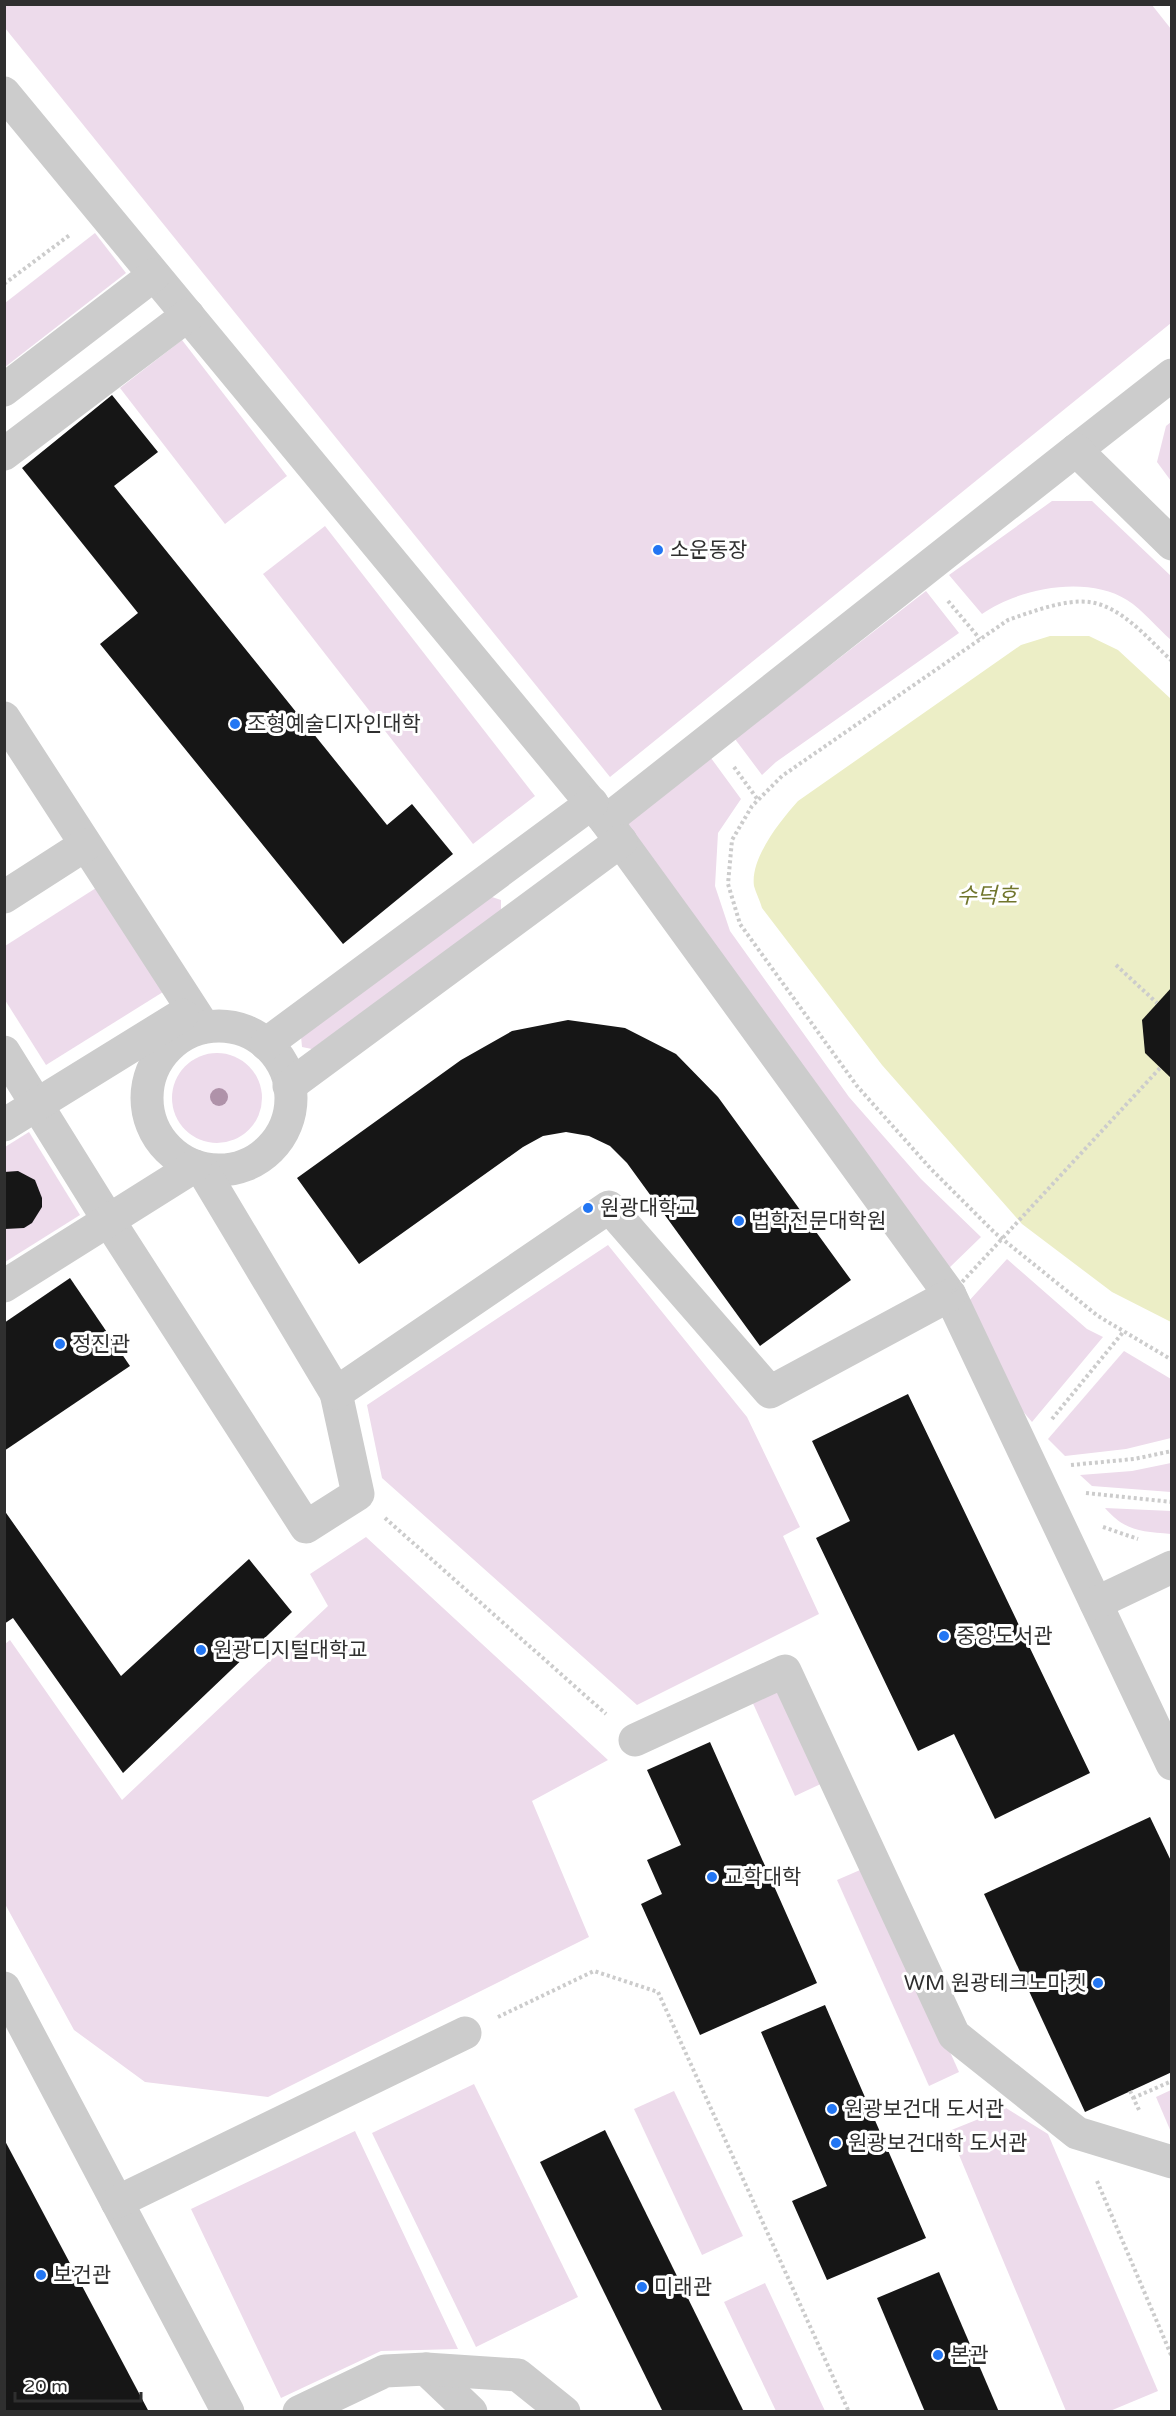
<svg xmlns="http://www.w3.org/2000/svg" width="1176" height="2416" font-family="'Varela Round','Noto Sans KR',sans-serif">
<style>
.green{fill:#eddbeb}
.water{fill:#eceec6}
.building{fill:#161616}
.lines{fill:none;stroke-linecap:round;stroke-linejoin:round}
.path{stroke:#ccc;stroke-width:4;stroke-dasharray:3 3;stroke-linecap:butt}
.minor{stroke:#ccc;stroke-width:33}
.path-bridge{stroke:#ccc;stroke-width:4;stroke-dasharray:3 3;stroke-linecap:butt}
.tree{fill:#af92a9}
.poi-dot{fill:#2376f3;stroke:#fff;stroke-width:2}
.labels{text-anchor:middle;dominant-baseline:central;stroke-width:6;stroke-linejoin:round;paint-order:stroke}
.poi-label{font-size:21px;fill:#2f2f2f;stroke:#fff;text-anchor:start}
.water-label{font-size:22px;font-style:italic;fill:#71762d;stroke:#fff}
</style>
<rect width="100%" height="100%" fill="#fff"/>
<!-- green -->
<g class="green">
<path d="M4,5H1152L1171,29V323L610,777L5,28Z"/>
<path d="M95,233L126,273L5,367V303Z"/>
<path d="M182,340L287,476L225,524L120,388Z"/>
<path d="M1171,422V481L1157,462L1166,426Z"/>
<path d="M1052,501H1092L1171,576V640C1157,628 1143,610 1127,600C1087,575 1019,588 982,614L949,575Z"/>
<path d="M325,526L535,796L473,844L263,574Z"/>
<path d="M926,591L959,633L776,762L762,775L735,739Z"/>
<path d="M711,758L741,799L718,833L715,886L730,931L849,1097L921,1179L981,1237L947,1270L626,825Z"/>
<path d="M96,888L163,992L46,1065L5,1000V946Z"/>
<path d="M489,896L501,900V913L312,1049L302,1047L301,1036Z"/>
<circle cx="217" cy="1098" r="45"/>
<path d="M29,1132L80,1215L5,1262V1147Z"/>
<path d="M608,1245L747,1417L800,1527L783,1536L819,1614L637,1705L382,1478L367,1405Z"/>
<path d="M1007,1259L1087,1329L1103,1337L1032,1422L1014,1401L968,1302Z"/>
<path d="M1124,1351L1171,1379V1438L1126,1449L1065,1456L1048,1439Z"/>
<path d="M1171,1463V1492L1092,1486L1080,1475L1132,1471Z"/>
<path d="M1105,1508L1171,1511V1534C1141,1531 1126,1532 1105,1508Z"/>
<path d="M366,1537L608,1760L532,1801L589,1937L268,2097L145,2082L74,2030L5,1904V1644L10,1640L122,1800L328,1606L310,1574Z"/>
<path d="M780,1685L825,1782L795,1796L751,1699Z"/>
<path d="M867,1867L959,2072L929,2086L837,1880Z"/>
<path d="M474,2084L578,2297L476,2347L372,2133Z"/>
<path d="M1171,2090V2132L1156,2097Z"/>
<path d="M674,2091L743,2236L702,2255L634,2109Z"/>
<path d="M1006,2108L1048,2134L1158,2391L1110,2411H1066L949,2131Z"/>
<path d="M355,2131L458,2349L381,2351L281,2398L191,2209Z"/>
<path d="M765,2283L825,2411H776L724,2302Z"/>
</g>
<!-- water -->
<path class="water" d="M1050,636H1089L1118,650L1171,699V1322L1112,1292L1022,1224L882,1065L762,908C760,901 756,893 754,886C750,858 781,820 798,801L1021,645Z"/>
<!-- building -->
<g class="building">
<path d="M112,395L158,452L114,486L387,825L412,804L453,854L343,944L100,644L138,613L22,468Z"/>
<path d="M1172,987V1079L1145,1053L1142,1020Z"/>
<path d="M568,1020L625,1028L676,1054L718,1097L851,1280L760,1346L627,1163L610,1146L589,1136L566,1132L543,1136L523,1147L359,1264L297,1178L461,1060L512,1031Z"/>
<path d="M18,1171L35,1180L42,1198V1207L32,1223L24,1228L5,1229L4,1172Z"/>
<path d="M70,1278L130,1366L4,1451V1323Z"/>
<path d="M908,1394L1090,1773L995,1819L954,1734L918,1751L816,1538L850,1521L812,1441Z"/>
<path d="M4,1510L121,1676L249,1559L292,1612L123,1773L13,1618L4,1624Z"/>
<path d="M710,1742L817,1983L700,2035L641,1904L662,1894L647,1860L681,1845L647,1770Z"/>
<path d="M1150,1817L1172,1863V2072L1085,2112L984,1894Z"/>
<path d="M825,2005L926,2238L827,2280L792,2201L827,2186L761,2032Z"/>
<path d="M605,2130L744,2412H663L540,2162Z"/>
<path d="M4,2139L149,2412H4Z"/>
<path d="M939,2272L999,2412H925L877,2298Z"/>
</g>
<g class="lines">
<!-- path -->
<g class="path">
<path d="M4,284L71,234"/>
<path d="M948,601L980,639"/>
<path d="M1172,661C1149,640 1122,606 1089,602C1065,599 1031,612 1008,620L782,776L752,806L732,840L728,884L740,924L857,1086L931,1169L995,1233L1098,1316L1172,1360"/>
<path d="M734,767L758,800"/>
<path d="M1116,965L1157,1003"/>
<path d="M1052,1419L1124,1331"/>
<path d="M1071,1465L1134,1459L1172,1451"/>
<path d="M1086,1493L1172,1502"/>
<path d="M385,1518L606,1714"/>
<path d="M1103,1527L1138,1539"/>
<path d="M498,2017L594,1971L658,1992L849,2412"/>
<path d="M1130,2091L1140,2112"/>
<path d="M1133,2098L1172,2081"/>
<path d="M1097,2181L1172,2357"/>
</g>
<!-- minor -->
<g class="minor">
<path d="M4,93L606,821L950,1295L1172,1764"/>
<path d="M4,390L154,275"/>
<path d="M1076,450L1172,375"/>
<path d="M4,454L188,315"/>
<path d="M4,718L204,1027"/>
<path d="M606,821L1076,450L1172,544"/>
<path d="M4,897L85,845"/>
<circle cx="219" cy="1098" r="72"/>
<path d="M266,1044L592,803"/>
<path d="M4,1052L109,1221L306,1527L358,1494L336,1393"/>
<path d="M289,1086L621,841"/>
<path d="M4,1125L182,1015"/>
<path d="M202,1169L336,1393L609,1207L770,1392L950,1295"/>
<path d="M4,1286L195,1166"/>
<path d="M1096,1603L1172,1567"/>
<path d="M635,1740L785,1671L954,2035L1077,2133L1172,2162"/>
<path d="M4,1988L228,2412"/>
<path d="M117,2202L465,2033"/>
<path d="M426,2369L471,2412"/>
<path d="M299,2412L385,2371L426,2369L518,2375L564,2412"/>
</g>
<!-- path-bridge -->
<path class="path-bridge" d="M950,1295L1160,1068"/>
</g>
<!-- trees -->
<circle class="tree" cx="219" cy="1097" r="9"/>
<!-- markers -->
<g class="poi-dot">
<circle cx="658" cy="550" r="6"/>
<circle cx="235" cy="724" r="6"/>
<circle cx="588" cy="1208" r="6"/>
<circle cx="739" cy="1221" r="6"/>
<circle cx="60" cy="1344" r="6"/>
<circle cx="944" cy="1636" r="6"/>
<circle cx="201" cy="1650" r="6"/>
<circle cx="712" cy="1877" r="6"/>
<circle cx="1098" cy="1983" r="6"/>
<circle cx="832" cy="2109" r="6"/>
<circle cx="836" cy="2143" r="6"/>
<circle cx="41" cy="2275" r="6"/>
<circle cx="642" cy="2287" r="6"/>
<circle cx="938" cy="2355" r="6"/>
</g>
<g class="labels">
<!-- poi labels -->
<g class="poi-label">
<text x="670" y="550">소운동장</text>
<text x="247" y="724">조형예술디자인대학</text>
<text x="600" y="1208">원광대학교</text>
<text x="751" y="1221">법학전문대학원</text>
<text x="72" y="1344">정진관</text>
<text x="956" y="1636">중앙도서관</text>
<text x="213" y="1650">원광디지털대학교</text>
<text x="724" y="1877">교학대학</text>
<text x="1086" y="1983" text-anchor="end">WM 원광테크노마켓</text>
<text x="844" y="2109">원광보건대 도서관</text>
<text x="848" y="2143">원광보건대학 도서관</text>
<text x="53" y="2275">보건관</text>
<text x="654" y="2287">미래관</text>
<text x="950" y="2355">본관</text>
</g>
<!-- water labels -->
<g class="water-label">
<text x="987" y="896">수덕호</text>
</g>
</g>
<!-- border -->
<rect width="1176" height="2416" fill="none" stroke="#2f2f2f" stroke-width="12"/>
<!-- scale -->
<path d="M15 2392v9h126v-9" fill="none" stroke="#2f2f2f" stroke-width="3"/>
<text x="24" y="2392" font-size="18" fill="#2f2f2f" stroke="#ffffff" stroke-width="4.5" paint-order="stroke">20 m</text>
</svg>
